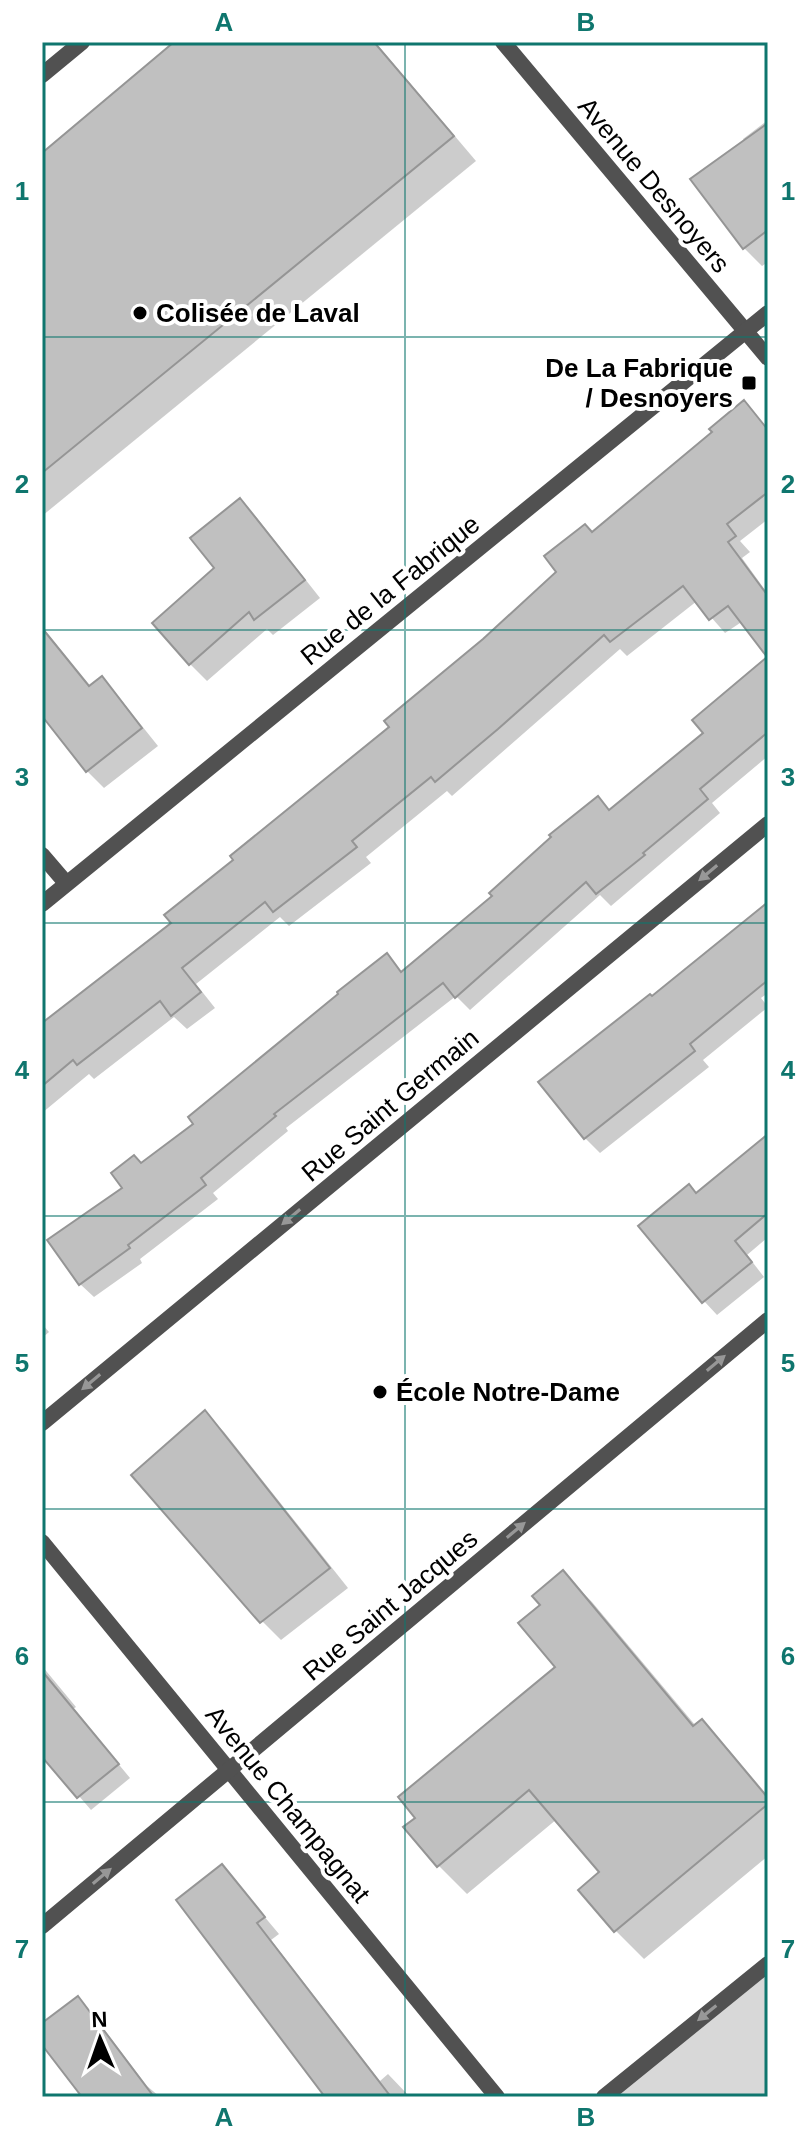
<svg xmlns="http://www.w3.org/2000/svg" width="810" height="2139" font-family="Arial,sans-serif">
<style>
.green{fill:#d8d8d8}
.shadow{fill:#0003}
.building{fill:#c0c0c0;stroke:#959595;stroke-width:2}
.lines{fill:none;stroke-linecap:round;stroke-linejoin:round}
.minor{stroke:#515151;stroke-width:16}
.oneway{fill:#979797}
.grid{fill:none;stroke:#0f766e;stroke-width:2;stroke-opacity:0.55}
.poi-dot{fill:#000;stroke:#fff;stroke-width:3}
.labels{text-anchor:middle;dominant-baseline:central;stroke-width:8;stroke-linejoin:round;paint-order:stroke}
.street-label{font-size:26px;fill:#000;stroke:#fff}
.poi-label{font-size:26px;font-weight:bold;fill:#000;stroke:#fff;text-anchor:start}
.neatline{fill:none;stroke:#0f766e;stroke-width:3}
.grid-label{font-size:26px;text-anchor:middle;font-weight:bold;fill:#0f766e}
</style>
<rect width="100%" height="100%" fill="#fff"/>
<!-- green -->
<path class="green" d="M768,1964V2097H604Z"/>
<!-- shadow -->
<g class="shadow">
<path d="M177,42H375L476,161L42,516V156Z"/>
<path d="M768,120V262L762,266L744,248L745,142L743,139Z"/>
<path d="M744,403L768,429V519L740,541L750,552L742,558L768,594V650L743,621L725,633L697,601L627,656L620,649L452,796L447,791L366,857L371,863L289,926L280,917L196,984L215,1008L187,1029L174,1017L94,1079L89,1074L42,1113V1026L174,924L236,861L392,728L559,572L592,533L715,433Z"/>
<path d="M240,501L257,518L320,598L273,635L267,629L207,681L190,664L216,568Z"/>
<path d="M42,627L91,688L101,679L118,696L158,746L104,788L87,771L42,713Z"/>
<path d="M768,667V756L712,803L720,813L611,906L600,895L470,1010L456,996L286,1128L288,1131L213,1193L218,1199L140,1259L142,1263L94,1297L80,1284L125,1189L142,1165L196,1124L387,956L403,973L610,812L706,733Z"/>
<path d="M768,904V993L761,998L768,1007L703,1060L709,1067L600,1153L585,1138L652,999Z"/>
<path d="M768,1143V1237L747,1255L764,1277L717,1315L704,1301L697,1195Z"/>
<path d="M42,1324L49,1332L42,1338Z"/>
<path d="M205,1413L224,1432L348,1588L281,1640L262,1621Z"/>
<path d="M563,1573L592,1602L696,1726L702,1722L730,1751L768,1796V1856L644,1959L615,1930L601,1873L557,1819L467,1894L438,1865L418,1818L558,1667L542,1606Z"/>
<path d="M42,1666L76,1707L73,1709L130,1778L91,1810L42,1753Z"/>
<path d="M222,1866L279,1934L271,1940L380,2081L388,2074L410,2097H342Z"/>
<path d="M77,1999L91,2012L147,2086L160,2097H85L42,2041V2025Z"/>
</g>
<!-- building -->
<g class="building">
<path d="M174,42H374L454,136L42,473V153Z"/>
<path d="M768,123V230L743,249L690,179Z"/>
<path d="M744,400L768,430V492L727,524L736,536L728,542L768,596V732L700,789L708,799L643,853L645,855L596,894L586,882L455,998L443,983L274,1114L276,1116L201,1178L206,1185L128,1245L130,1248L79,1285L47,1240L122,1188L111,1173L134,1155L141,1163L193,1124L188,1117L338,994L337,992L387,953L401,972L492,896L489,893L551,837L549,835L598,796L609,810L703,733L692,720L767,657L728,606L709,620L683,586L610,642L604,635L498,729L435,782L431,777L352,841L357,847L273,912L265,902L182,968L201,992L171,1016L160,1001L77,1065L73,1060L42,1086V1023L171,923L164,915L233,860L230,856L389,727L384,721L483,639L556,572L544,556L585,524L592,532L712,432L709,429Z"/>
<path d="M240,498L305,580L254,620L249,612L189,665L152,623L214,568L190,538Z"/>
<path d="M42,628L89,686L102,676L142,728L86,772L42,716Z"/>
<path d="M768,902V980L690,1044L695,1051L584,1139L538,1082L650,994L652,996Z"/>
<path d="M768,1134V1213L735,1241L752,1262L702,1303L638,1226L689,1184L696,1193Z"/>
<path d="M205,1410L330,1568L260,1623L131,1475Z"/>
<path d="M563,1570L693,1726L702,1719L768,1798V1804L614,1932L578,1890L599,1872L529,1790L437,1867L403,1827L415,1818L398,1797L555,1667L518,1623L540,1605L532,1596Z"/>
<path d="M42,1671L119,1764L77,1798L42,1757Z"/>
<path d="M222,1864L265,1917L257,1923L391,2097H325L176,1900Z"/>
<path d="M78,1996L154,2097H82L42,2045V2023Z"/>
</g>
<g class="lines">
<!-- minor -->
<g class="minor">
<path d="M503,42L768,358"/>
<path d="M42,75L82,42"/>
<path d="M42,855L66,883"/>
<path d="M42,904L768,313"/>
<path d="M42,1423L768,824"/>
<path d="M42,1542L497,2097"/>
<path d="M42,1926L768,1320"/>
<path d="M604,2097L768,1964"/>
</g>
</g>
<!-- one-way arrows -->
<defs><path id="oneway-solid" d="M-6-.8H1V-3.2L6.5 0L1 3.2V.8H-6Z" transform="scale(2)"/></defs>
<g class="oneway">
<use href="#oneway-solid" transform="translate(708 873) rotate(140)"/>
<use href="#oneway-solid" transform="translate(291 1217) rotate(140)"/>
<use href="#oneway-solid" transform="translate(716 1363) rotate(-40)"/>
<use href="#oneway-solid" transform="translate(91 1382) rotate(140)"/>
<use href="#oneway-solid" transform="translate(516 1530) rotate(-40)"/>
<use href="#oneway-solid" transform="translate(102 1876) rotate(-40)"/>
<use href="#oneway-solid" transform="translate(707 2013) rotate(141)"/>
</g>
<!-- grid -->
<path class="grid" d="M405,42V2097M42,337H768M42,630H768M42,923H768M42,1216H768M42,1509H768M42,1802H768"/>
<!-- markers -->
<g class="poi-dot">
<circle cx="140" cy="313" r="8"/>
<rect x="741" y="375" width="16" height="16" rx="4"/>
<circle cx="380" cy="1392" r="8"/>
</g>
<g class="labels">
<!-- street labels -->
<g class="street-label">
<text transform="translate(654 185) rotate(50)">Avenue Desnoyers</text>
<text transform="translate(390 590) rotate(-39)">Rue de la Fabrique</text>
<text transform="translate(390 1105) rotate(-40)">Rue Saint Germain</text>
<text transform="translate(390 1605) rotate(-40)">Rue Saint Jacques</text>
<text transform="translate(288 1804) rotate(51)">Avenue Champagnat</text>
</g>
<!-- poi labels -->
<g class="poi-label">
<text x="156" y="313">Colisée de Laval</text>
<text x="733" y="368" text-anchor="end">De La Fabrique<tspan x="733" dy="30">/ Desnoyers</tspan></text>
<text x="396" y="1392">École Notre-Dame</text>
</g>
</g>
<!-- border -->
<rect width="810" height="2139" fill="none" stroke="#ffffff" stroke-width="88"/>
<!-- north arrow -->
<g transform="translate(100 2039) rotate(358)" stroke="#ffffff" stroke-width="6" paint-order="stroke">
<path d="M0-6L14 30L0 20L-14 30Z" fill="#000000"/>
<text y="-12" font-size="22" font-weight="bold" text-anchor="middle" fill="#000000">N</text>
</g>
<rect x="44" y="44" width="722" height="2051" class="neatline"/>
<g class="grid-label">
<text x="224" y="31">A</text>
<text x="586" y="31">B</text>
<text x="22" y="200">1</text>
<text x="788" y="200">1</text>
<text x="22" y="493">2</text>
<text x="788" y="493">2</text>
<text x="22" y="786">3</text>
<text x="788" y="786">3</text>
<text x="22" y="1079">4</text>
<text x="788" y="1079">4</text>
<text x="22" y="1372">5</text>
<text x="788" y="1372">5</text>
<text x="22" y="1665">6</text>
<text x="788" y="1665">6</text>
<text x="22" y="1958">7</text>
<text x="788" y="1958">7</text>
<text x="224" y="2126">A</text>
<text x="586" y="2126">B</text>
</g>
</svg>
